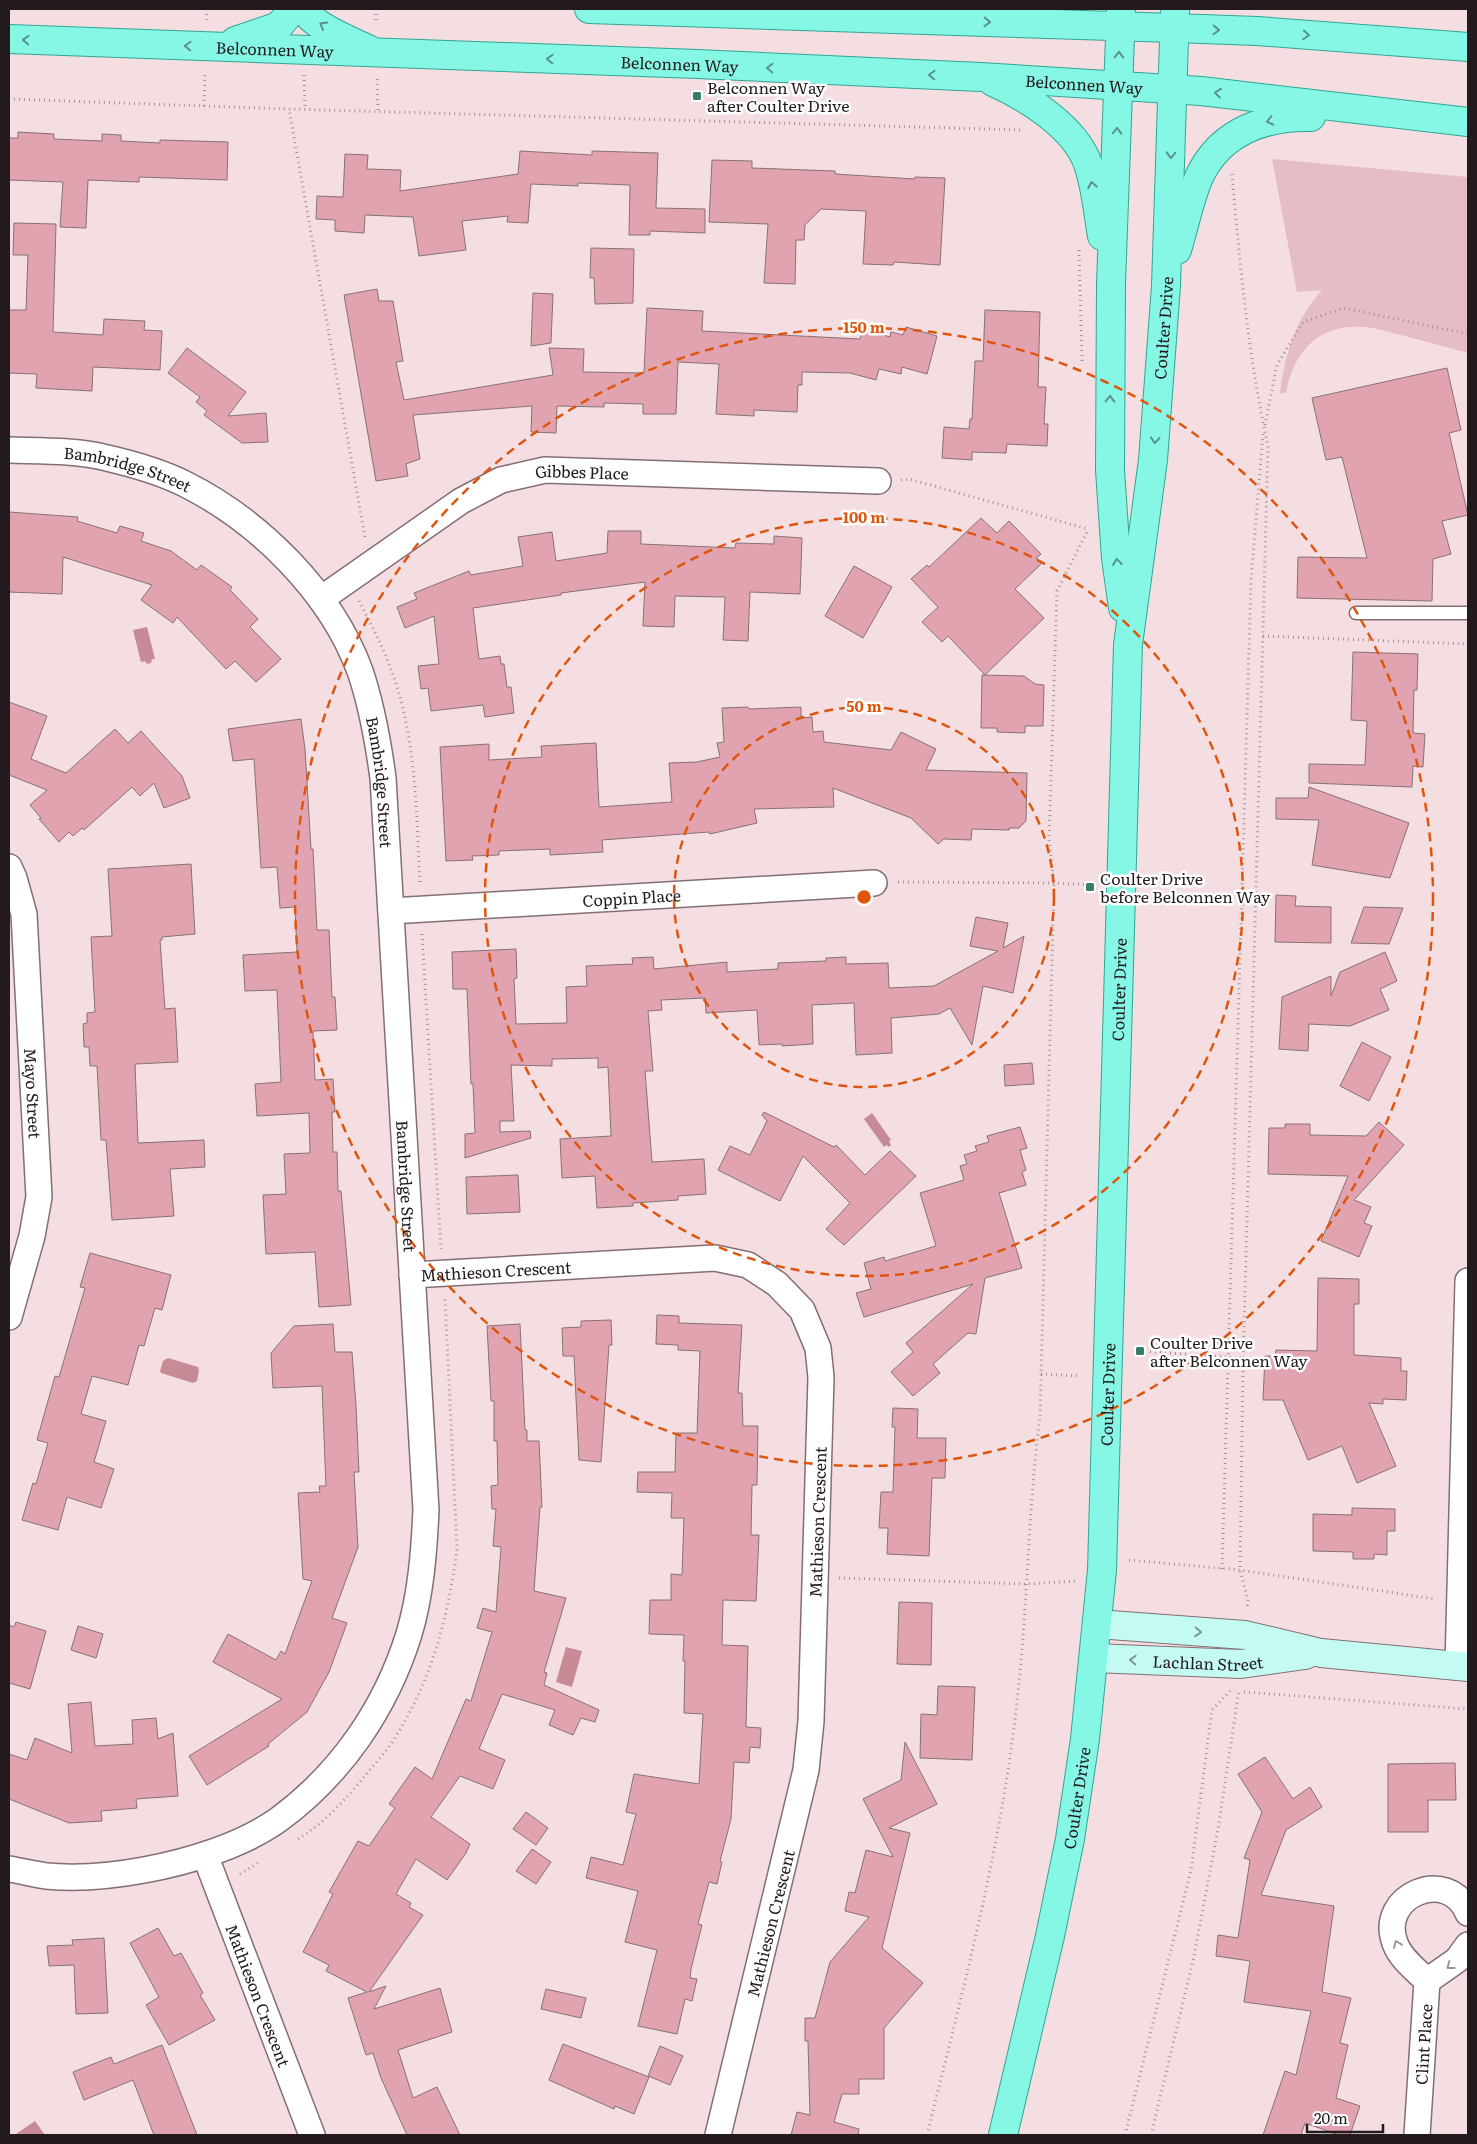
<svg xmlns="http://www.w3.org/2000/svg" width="1477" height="2144" font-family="Literata,serif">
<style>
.green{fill:#e5bdc5}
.water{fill:#c78a97}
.building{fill:#e2a3b0;stroke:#867275}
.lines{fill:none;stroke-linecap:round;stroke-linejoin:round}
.lane-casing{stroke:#836f73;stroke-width:15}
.street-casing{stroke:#836f73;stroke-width:28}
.secondary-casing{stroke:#836f73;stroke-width:30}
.primary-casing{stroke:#2fa693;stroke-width:30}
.path{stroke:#a49396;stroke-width:3;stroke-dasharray:1 4;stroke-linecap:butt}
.lane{stroke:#fff;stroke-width:12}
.street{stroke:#fff;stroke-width:25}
.secondary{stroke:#c3fbf2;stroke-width:28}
.primary{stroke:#86f7e5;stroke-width:28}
.oneway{stroke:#59948b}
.oneway2{stroke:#7b9692}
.oneway3{stroke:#9c9899}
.ring{fill:none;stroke:#de560d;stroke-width:2.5;stroke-dasharray:9 6}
.poi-dot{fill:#387c6e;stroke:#fff;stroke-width:2}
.labels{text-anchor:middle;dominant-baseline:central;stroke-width:5;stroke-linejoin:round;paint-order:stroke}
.street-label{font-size:16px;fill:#221a1c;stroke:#fff}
.poi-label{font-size:16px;fill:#221a1c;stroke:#fff;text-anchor:start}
.centre{fill:#de560d;stroke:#fff;stroke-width:2.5}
.ring-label{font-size:15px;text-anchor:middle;font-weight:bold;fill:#de560d;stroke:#fff;stroke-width:5;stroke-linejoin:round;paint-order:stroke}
</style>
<rect width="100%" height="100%" fill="#f5dee2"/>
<!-- green -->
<path class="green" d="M1272,159L1468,177V353C1446,347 1424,341 1401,335C1389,332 1377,328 1364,327C1319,323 1293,352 1286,393H1280C1285,354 1295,320 1322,290L1297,292Z"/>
<!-- water -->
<g class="water">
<path d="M147,627L155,659H152L151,663L147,664L145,661L141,662L133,630Z"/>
<path d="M872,1113L891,1140L889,1141L891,1145L889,1147L887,1145L884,1147L864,1119Z"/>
<path d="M168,1358L198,1367L199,1370L197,1381L193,1383L161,1373L160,1371L163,1361Z"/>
<path d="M566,1647L582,1651L572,1687L556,1682Z"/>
<path d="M35,2121L45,2135H17L16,2134Z"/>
</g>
<!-- building -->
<g class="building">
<path d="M18,132L54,134V139L102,141V134L121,135V141L160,143V140L228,142L227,180L139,177V182L88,180L86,228L60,227L63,182L9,180V138H18Z"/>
<path d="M520,151L592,155V151L658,153L656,208L705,209V233L650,231V235H629L630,185L578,183V186L531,184L528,223L507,222L508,216L462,221L466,250L419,256L413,217L365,215L364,233L335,231V220L316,219L317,196L343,197L345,154L368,155L367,169L401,170L400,191L518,174Z"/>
<path d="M712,160L752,161V168L835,171V174L915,179V177L945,178L940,265L894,262L893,265L863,264L866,211L821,209L805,225L804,240H796L795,284L764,283L768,224L709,222Z"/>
<path d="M14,223L56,224L53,332L103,335L104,319L145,321L144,330L162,331L160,370L93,367L92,391L36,388L37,374L9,373V310H26L28,255H13Z"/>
<path d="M591,248L634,249L633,303L595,304L594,278H590Z"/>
<path d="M377,289L379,301H393L403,361L396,362L404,400L553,375L549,348L584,349L583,372L644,373L647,308L703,311L702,331L860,339L863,329L890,337L891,332L903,335L906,327L937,336L927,374L902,367L901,374L879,369L876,380L850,373L802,372V385H798L797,412L754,410V416L716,414L719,364L678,362L676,414H643V404L604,403V407L557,406L556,433L531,432L532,406L413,415L420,459L406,464L408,476L376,481L344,295Z"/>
<path d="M533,293L553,294L551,343L531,346Z"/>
<path d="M985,310L1040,312L1038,387H1046L1044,424H1048L1047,446L1007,444L1006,453L972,452V460L942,458L944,427L969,429L970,419H972L975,361H983Z"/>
<path d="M187,348L246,392L228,416L266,413L268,442L242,443L204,415L207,411L196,402L200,397L168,373Z"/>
<path d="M1447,368L1461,430L1449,433L1468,515L1442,521L1451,554L1433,559L1432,601L1297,598L1298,557L1367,558L1342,457L1326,460L1312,398Z"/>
<path d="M9,512L78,517L77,521L117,533L120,526L144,533L141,541L171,551L197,570L201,565L232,587L230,590L258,619L250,627L281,659L256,682L235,661L226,669L177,617L173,623L141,600L152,585L63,557L62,594L9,592Z"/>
<path d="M981,518L997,533L1009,521L1041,554L1036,558L1042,563L1015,589L1044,618L985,675L948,636L942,642L922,622L938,607L911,579L927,565L929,567Z"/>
<path d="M608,531H641V544L735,548L736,543L774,544V536L802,538L800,594L750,592L748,641L723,640L725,597L675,596L674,627L643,626L645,582L561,593V595L473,608L479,659L500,656L501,664H504L507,687H511L514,713L485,717L483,705L431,711L428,688L421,689L418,666L439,664L434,616L405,628L397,607L417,599L414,593L469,571L471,575L523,566L518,537L552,532L556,561L607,553Z"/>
<path d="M854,566L892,587L863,638L825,616Z"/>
<path d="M1353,652L1418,654L1417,690H1414L1413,733L1425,734L1423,767L1413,766L1412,787L1309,783V764L1365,765L1367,721L1351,720Z"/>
<path d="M982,675L1024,676L1035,684L1044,685L1043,726H1025V733L997,732V728H981Z"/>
<path d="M9,702L47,716L31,759L66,773L115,729L128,743L141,731L182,776L190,798L164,808L154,783L140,796L132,787L84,830L82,828L73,836L69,832L59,842L39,819L41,818L30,805L47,790L9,775Z"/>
<path d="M748,707L749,709L801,707V718L812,717L813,732L823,731L824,742L891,750L901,732L936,749L926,770L1027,773L1026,821L1019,828H1009V830L972,829L971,840L944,839L938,844L911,818L833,788L834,807L754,809L757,823L710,834L709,832L602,840L603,852L550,855V849L499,851V855L472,856L473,860L446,861L440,747L489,744V760L542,757L541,746L596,743L599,807L672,802L669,763L697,762L720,757L717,743L724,742L722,708Z"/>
<path d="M301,719L305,749L311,849H313L317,930H329L332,997H335L337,1030L313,1031L315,1080L333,1079L335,1112H332L333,1152H337L338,1191H341L351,1305L319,1307L315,1252L266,1254L263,1195L286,1194L284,1154L310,1153L309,1113L257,1116L255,1084L281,1082L277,990L245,991L243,955L297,952L295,907L280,908L277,867L261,868L254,759L233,761L228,729Z"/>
<path d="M1309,787L1409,823L1390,878L1312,865L1319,820L1276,819V798H1308Z"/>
<path d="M191,864L195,934L162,937V940H160L165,1009L175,1008L178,1062L135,1064L138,1143L204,1140L205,1167L170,1169L174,1216L112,1220L106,1140H101L97,1066H90L89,1047H84L83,1024L87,1023V1013L95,1012L91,937L112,936L108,869Z"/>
<path d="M1276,895L1296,896L1295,906L1331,907V943L1275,942Z"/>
<path d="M1364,907L1403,908L1389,944L1351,943Z"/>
<path d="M976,917L1008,923L1003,948L1024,936L1013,993L983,986L972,1045L950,1008L939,1014L891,1018L892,1053L856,1055L854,1003L812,1005L813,1044L782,1046V1044L759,1045L757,1010L706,1013L705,998L661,1000L662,1010L648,1011L653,1071H645L652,1162L704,1159L706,1194L678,1196V1200L633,1203V1206L597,1208L595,1176L562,1178L560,1139L611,1136L608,1067L598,1068V1058L552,1059V1066L511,1065L514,1121H500V1132L530,1131L531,1138L465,1158V1134L475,1133L473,1084H471L467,989H453L452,952L516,949L517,978L514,979L516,1024L567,1023L566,987L587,986L586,966L633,964L632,958L653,957L654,969L727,962V972L778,969V963L826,961V958L846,957V964L888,963L889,988L934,986L998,951L970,946Z"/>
<path d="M1385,952L1397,981L1380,989L1389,1010L1350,1026L1309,1024L1308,1051L1279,1049L1282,997L1331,976V996L1340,972Z"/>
<path d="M1362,1042L1391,1057L1369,1101L1340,1086Z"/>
<path d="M1032,1063L1034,1084L1005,1086L1004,1065Z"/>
<path d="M764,1112L834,1147L836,1145L865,1175L890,1151L916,1176L844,1245L826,1229L850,1203L803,1156L780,1201L718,1170L730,1146L750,1155L767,1121L762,1115Z"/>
<path d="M1379,1122L1404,1145L1354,1200L1371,1207L1364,1223L1372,1226L1359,1257L1321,1241L1348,1176L1268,1174L1269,1128H1285V1124H1310V1135L1366,1136Z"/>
<path d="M1020,1127L1027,1148L1020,1150L1026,1170L1022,1172L1026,1185L999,1193L1022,1268L985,1278L976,1334L968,1333L933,1364L940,1373L913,1396L891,1372L913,1352L906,1343L973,1284L864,1317L856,1293L871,1289L864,1263L884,1257L885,1261L936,1246L920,1193L964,1180L960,1166L967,1164L964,1155L977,1151L975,1146L989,1142L987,1136Z"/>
<path d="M518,1175L520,1212L467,1214L466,1177Z"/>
<path d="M90,1253L171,1275L162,1310L155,1308L144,1346L139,1345L128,1385L92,1376L81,1414L106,1421L94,1462L114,1469L101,1508L67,1497L58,1530L22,1520L33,1483L36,1484L48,1443L37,1440L55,1376L59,1377L85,1288L80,1287Z"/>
<path d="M1318,1278L1359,1279V1304H1354V1355L1401,1358V1371H1407L1406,1400L1383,1399V1404L1369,1403L1396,1466L1357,1483L1342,1446L1308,1460L1283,1400H1263L1265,1356H1275L1276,1350L1317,1351Z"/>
<path d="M657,1315L679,1316V1323L742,1325L738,1393H742L743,1426H758L757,1485H752L751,1535H759L756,1601L723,1600L722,1645L748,1646L746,1727L761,1728L760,1748L750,1747L749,1763L734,1762L731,1819L720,1861L722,1862L717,1884L709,1882L698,1924L702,1925L691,1969L690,1978L697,1979L692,2001L685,1999L677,2034L638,2026L657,1950L625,1942L638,1891L586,1878L591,1857L623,1865L636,1814L626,1812L634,1774L699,1784L703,1714L684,1713L685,1661H683L684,1635L649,1634L650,1600H671V1574L682,1575L684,1518H671L672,1493L637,1492L638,1472H675L676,1433H697L700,1351L678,1350V1345L656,1344Z"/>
<path d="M611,1320L612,1345H609L601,1462L579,1460L574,1356H563L562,1328L581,1327V1321Z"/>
<path d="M333,1324L335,1352H352L356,1406L359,1472H354L358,1547L332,1618L347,1623L329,1672L307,1712L268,1744L269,1746L207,1785L189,1756L282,1699L213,1662L228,1634L276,1660L281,1651L285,1654L312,1581L303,1579L298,1493L320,1492L319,1486H326L322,1386L273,1388L271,1353L294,1326Z"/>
<path d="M520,1324L525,1430H527V1441H539L542,1507H540L534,1591L566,1598L544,1672L547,1673L544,1685L599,1710L595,1722L581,1718L573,1735L549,1725L555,1710L502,1694L479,1749L505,1760L493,1789L460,1776L431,1817L470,1844L466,1853L447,1880L416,1859L396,1894L411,1903L409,1907L423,1915L369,1992L386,1986L374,2009L440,1988L452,2032L398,2050L413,2098L437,2087L460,2135H407L381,2078L373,2053L366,2055L348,1998L367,1992L326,1971L329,1965L303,1952L333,1894L329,1892L358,1841L369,1846L395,1808L389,1804L415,1767L432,1779L466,1699L471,1701L492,1632L477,1628L483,1608L496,1612L501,1547L493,1546L496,1509H492L491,1486L498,1485L497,1441H494V1401H491L487,1326Z"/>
<path d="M893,1408L918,1409L917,1438H946L945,1478H932L929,1556L887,1554L888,1528H879L881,1492H893L895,1427H892Z"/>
<path d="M1352,1508L1395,1509V1531H1387V1555L1374,1554V1559H1353V1552L1313,1551V1514L1352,1515Z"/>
<path d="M899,1602L932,1603L931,1665L897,1664Z"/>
<path d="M16,1622L46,1631L30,1689L9,1683V1625L14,1627Z"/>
<path d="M78,1626L103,1634L96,1658L71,1650Z"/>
<path d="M938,1686L975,1687L972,1760L920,1758L921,1714L937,1715Z"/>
<path d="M91,1702L95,1746L133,1744L132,1720L156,1718L158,1739L173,1733L178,1796L136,1799L137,1808L101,1811L102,1821L69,1823L9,1799V1754L27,1760L35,1738L72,1753L68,1704Z"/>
<path d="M905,1742L937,1804L889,1828L910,1833L882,1948L923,1983L884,2028V2079H859V2094H842L834,2122L859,2129L858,2135H791L797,2112L810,2115L808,2041H805V2018H815L830,1962L869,1917L845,1911L849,1892L855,1893L866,1850L893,1857L863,1799L901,1780Z"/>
<path d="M1265,1757L1293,1799L1310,1787L1322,1807L1286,1830L1261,1895L1334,1906L1322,1992L1351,1998L1340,2043L1348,2045L1336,2098L1360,2106L1350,2135H1339L1305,2123L1301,2135H1263L1285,2071L1296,2075L1311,2011L1244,2002L1250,1961L1216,1956L1218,1935L1238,1938L1250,1860L1244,1858L1262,1812L1238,1774Z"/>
<path d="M1455,1763L1456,1800H1428V1832H1388V1764Z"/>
<path d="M526,1812L548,1828L536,1845L513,1829Z"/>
<path d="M532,1849L551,1862L536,1884L516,1871Z"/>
<path d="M158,1928L174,1956L181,1953L203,1993L200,1995L215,2020L169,2045L146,2005L159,1997L130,1943Z"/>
<path d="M104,1938L108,2013L76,2014L74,1965L49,1966L47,1946L73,1945L72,1940Z"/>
<path d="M546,1989L586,1998L581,2018L541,2009Z"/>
<path d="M563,2044L649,2077L634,2114L615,2106L614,2109L549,2080Z"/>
<path d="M162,2045L197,2135H154L133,2080L84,2100L73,2072L111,2057L114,2064Z"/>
<path d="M660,2046L683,2056L670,2085L648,2076Z"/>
</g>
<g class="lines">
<defs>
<path id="lane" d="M1356,613H1468"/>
<g id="street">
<path id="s1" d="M9,450C40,451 77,450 107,458C133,464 161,472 185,484C259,521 331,592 360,671C372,706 378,741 383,778L426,1510C424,1552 421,1594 409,1634C386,1708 341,1774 278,1820C241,1846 188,1862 144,1870C112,1876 79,1879 46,1876C34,1874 21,1871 9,1869"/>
<path id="s2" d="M321,599L461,501L501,480L545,470L878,481"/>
<path id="s3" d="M9,867L14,878L24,914L39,1197L32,1236L9,1317"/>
<path id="s4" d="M391,911L874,883"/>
<path id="s5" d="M412,1275L715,1258L748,1265L777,1284L802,1310L818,1348L821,1377L811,1721L806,1770L718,2135"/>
<path d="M1458,1666L1468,1281"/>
<path id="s6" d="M205,1855L312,2135"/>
<path d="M1427,1981L1457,1960L1468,1945"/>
<path id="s7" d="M1417,2135L1427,1981C1416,1970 1400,1958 1395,1943C1377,1895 1449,1866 1468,1913"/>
</g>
<g id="secondary">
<path d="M1097,1624L1245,1635L1321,1653L1468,1667"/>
<path id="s8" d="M1094,1658L1241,1664L1305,1655"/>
</g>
<g id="primary">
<path d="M304,9C312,26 351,41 368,49"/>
<path d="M589,9L1174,28L1257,31L1468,47"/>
<path d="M1121,9L1111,284L1110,470L1116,558L1123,608"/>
<path id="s9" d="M9,39L697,64L981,77L1201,91L1468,122"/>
<path d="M235,41L279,26L293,9"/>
<path d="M993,82C1027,97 1075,127 1088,164C1096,187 1098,213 1102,236"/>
<path d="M1177,250C1184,228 1191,192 1201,173C1223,130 1267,116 1311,117"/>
<path id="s10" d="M1003,2135L1050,1936L1070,1839L1085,1739L1102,1570L1128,645L1153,460L1166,286L1175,9"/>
</g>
</defs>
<!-- lane casing -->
<use href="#lane" class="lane-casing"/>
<!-- street casing -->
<use href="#street" class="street-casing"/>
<!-- secondary casing -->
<use href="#secondary" class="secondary-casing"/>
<!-- primary casing -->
<use href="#primary" class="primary-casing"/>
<!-- path -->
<g class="path">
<path d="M376,9V23"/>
<path d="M207,20V9"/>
<path d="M304,75L305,109"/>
<path d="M377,79L378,111"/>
<path d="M9,99L289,109"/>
<path d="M204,106L205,72"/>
<path d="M1232,174C1240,265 1248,356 1268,446L1243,1367L1240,1570L1248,1600L1247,1609"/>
<path d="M1079,250L1082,361"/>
<path d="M1265,425L1277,365L1303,322L1344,308L1468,334"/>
<path d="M901,480L909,479L1088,529"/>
<path d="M365,537L289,109L1023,130"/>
<path d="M359,601C370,623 382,644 390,667C417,735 416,813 420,885"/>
<path d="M1263,636L1468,644"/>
<path d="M898,882L1054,883L1096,885"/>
<path d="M422,934L441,1249"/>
<path d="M1140,1351L1243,1358"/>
<path d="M1041,1374L1081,1376"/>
<path d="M1129,1560L1240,1570L1435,1599"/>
<path d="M1222,1569L1251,581L1263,434"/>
<path d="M839,1578L1027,1584L1075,1581"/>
<path d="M1244,1692L1468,1709"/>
<path d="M298,1839C323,1824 345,1800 364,1777C374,1765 385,1753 393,1741C432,1679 447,1622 457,1550L445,1298"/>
<path d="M240,1874L258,1863"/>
<path d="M927,2135C963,1989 1003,1842 1018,1692C1028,1600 1028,1508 1040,1417L1054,883L1049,840L1057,591L1087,532"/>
<path d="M1125,2135L1191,1870L1212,1710L1231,1690"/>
<path d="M1151,2135L1193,1961L1218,1829L1239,1690"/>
</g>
<!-- lane -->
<use href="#lane" class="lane"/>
<!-- street -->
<use href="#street" class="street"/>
<!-- secondary -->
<use href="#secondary" class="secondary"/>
<!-- primary -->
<use href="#primary" class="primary"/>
</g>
<!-- one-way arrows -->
<defs><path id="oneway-chevron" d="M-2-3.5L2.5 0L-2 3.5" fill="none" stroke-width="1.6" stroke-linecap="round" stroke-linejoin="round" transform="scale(1.25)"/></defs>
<g class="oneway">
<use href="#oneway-chevron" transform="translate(987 22) rotate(2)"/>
<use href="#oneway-chevron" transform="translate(323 25) rotate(-150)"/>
<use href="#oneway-chevron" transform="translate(1216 30) rotate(2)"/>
<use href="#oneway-chevron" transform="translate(1306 35) rotate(4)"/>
<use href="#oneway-chevron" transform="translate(26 40) rotate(-178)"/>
<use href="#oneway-chevron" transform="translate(188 46) rotate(-178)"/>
<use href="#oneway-chevron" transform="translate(1119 55) rotate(-88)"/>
<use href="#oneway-chevron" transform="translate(550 59) rotate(-178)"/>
<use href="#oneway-chevron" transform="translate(770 68) rotate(-177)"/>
<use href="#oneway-chevron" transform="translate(932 75) rotate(-178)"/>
<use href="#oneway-chevron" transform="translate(1218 93) rotate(-174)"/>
<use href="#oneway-chevron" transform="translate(1270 121) rotate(167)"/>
<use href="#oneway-chevron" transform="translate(1117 131) rotate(-88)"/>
<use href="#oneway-chevron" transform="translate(1171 155) rotate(92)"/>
<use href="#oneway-chevron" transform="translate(1092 185) rotate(-101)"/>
<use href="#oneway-chevron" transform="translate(1110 399) rotate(-89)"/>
<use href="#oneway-chevron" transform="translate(1155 440) rotate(94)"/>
<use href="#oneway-chevron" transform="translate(1117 562) rotate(-97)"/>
</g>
<g class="oneway2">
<use href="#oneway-chevron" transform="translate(1198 1632) rotate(4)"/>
<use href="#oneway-chevron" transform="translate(1133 1660) rotate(-177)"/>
</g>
<g class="oneway3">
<use href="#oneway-chevron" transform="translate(1397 1944) rotate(-113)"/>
<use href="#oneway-chevron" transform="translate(1450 1966) rotate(143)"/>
</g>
<!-- distance rings -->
<g class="ring">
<circle cx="864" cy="897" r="190"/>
<circle cx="864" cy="897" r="379"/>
<circle cx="864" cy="897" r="569"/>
</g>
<!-- markers -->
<g class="poi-dot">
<rect x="692" y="91" width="10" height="10" rx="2.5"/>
<rect x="1085" y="882" width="10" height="10" rx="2.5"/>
<rect x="1135" y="1346" width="10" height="10" rx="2.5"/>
</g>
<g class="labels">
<!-- street labels -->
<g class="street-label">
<text stroke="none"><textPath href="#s9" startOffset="266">Belconnen Way</textPath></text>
<text stroke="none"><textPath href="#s9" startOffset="671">Belconnen Way</textPath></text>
<text stroke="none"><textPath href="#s9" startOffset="1076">Belconnen Way</textPath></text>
<text stroke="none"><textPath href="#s10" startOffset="1819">Coulter Drive</textPath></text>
<text stroke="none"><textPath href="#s1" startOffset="121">Bambridge Street</textPath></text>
<text stroke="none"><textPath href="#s2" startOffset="298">Gibbes Place</textPath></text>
<text stroke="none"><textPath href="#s1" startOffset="556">Bambridge Street</textPath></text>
<text stroke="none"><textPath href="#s4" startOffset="241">Coppin Place</textPath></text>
<text stroke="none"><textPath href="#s10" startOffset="1155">Coulter Drive</textPath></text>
<text stroke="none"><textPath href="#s3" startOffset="229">Mayo Street</textPath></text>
<text stroke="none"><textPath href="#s1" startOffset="961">Bambridge Street</textPath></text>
<text stroke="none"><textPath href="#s5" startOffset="84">Mathieson Crescent</textPath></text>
<text stroke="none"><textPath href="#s10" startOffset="750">Coulter Drive</textPath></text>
<text transform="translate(817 1522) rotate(-88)">Mathieson Crescent</text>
<text stroke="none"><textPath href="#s8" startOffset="114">Lachlan Street</textPath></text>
<text stroke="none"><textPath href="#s10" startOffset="345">Coulter Drive</textPath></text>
<text transform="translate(770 1923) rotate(-76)">Mathieson Crescent</text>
<text stroke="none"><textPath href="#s6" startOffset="150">Mathieson Crescent</textPath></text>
<text stroke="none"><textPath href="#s7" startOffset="91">Clint Place</textPath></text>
</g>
<!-- poi labels -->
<g class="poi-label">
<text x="707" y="87">Belconnen Way<tspan x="707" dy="18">after Coulter Drive</tspan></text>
<text x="1100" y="878">Coulter Drive<tspan x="1100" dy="18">before Belconnen Way</tspan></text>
<text x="1150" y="1342">Coulter Drive<tspan x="1150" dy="18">after Belconnen Way</tspan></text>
</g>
</g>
<circle cx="864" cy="897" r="8" class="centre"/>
<g class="ring-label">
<text x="864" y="333">150 m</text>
<text x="864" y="523">100 m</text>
<text x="864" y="712">50 m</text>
</g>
<!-- border -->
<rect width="1477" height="2144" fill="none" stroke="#221a1c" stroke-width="20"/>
<!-- scale -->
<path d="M1307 2124v8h76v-8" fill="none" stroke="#221a1c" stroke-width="2.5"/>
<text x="1314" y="2124" font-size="15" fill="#221a1c" stroke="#ffffff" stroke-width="4" paint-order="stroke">20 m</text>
</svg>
